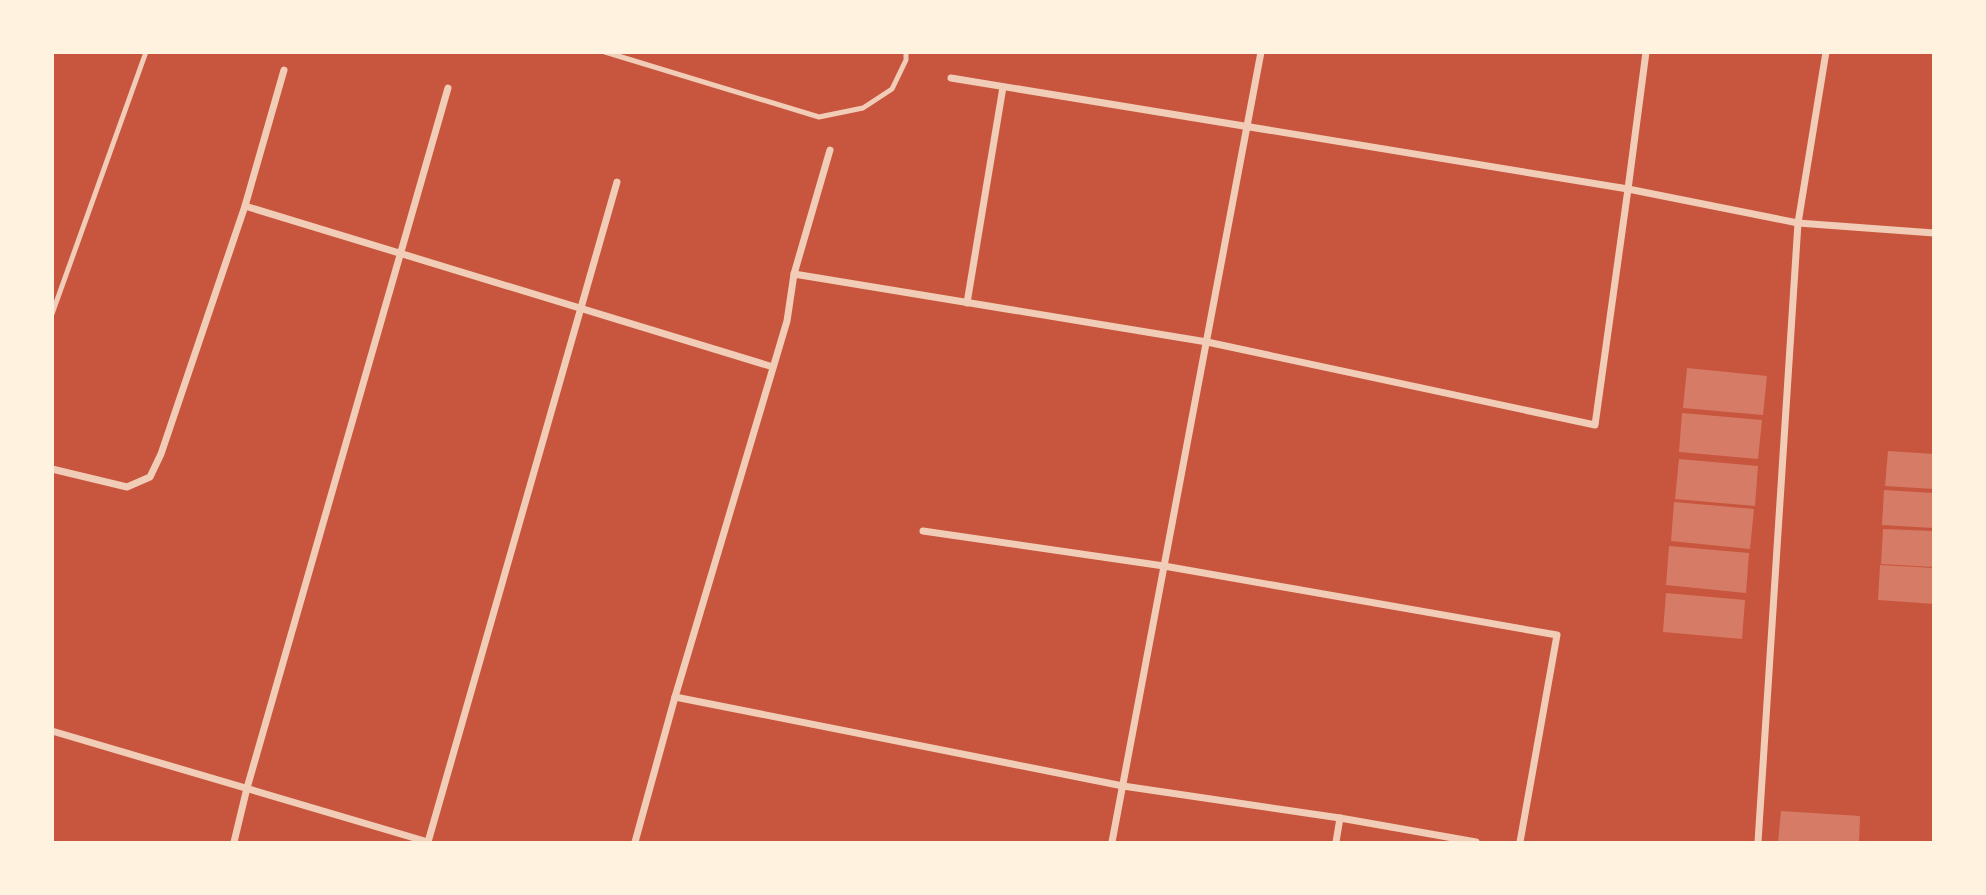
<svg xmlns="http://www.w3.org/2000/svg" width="1986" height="895" font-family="'Fira Sans',sans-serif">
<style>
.building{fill:#d67c66}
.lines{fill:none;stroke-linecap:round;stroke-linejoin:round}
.service{stroke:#f1ccb7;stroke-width:5}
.minor{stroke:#f1ccb7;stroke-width:7}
</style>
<rect width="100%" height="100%" fill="#c8553d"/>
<!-- building -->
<g class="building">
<path d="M1687,368L1767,376L1763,415L1683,408Z"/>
<path d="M1682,413L1762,420L1758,459L1679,452Z"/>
<path d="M1888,451L1934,454V489L1885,486Z"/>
<path d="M1679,459L1758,466L1755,506L1675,499Z"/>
<path d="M1884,490L1934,493V528L1882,525Z"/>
<path d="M1674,502L1754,509L1750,549L1671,541Z"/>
<path d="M1883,529L1934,531V567L1881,564Z"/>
<path d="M1669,546L1749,553L1746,593L1666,585Z"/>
<path d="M1880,565L1934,568V604L1878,600Z"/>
<path d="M1666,593L1745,600L1742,639L1663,632Z"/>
<path d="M1781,811L1860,816L1859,842H1778Z"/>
</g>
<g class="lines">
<!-- service -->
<g class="service">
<path d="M605,52L819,117L863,108L892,89L906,60V52"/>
<path d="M52,314L146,52"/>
</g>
<!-- minor -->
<g class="minor">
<path d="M951,78L1628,189L1646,52"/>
<path d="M245,206L773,367"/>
<path d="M794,274L830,150"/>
<path d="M967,303L1003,87"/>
<path d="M52,469L127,487L150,477L161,454L245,206L284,70"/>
<path d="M923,531L1164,566L1557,635L1520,842"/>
<path d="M675,697L1123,786L1340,818L1476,842"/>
<path d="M52,731L428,842"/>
<path d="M234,842L247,788L448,88"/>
<path d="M428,842L617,182"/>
<path d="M635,842L675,697L787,321L794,274L1207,342L1595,425L1628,189L1798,223L1934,233"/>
<path d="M1112,842L1261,52"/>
<path d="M1336,842L1340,818"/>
<path d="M1758,842L1798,223L1826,52"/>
</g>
</g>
<!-- border -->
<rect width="1986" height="895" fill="none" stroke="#fff3e0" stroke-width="108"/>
</svg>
